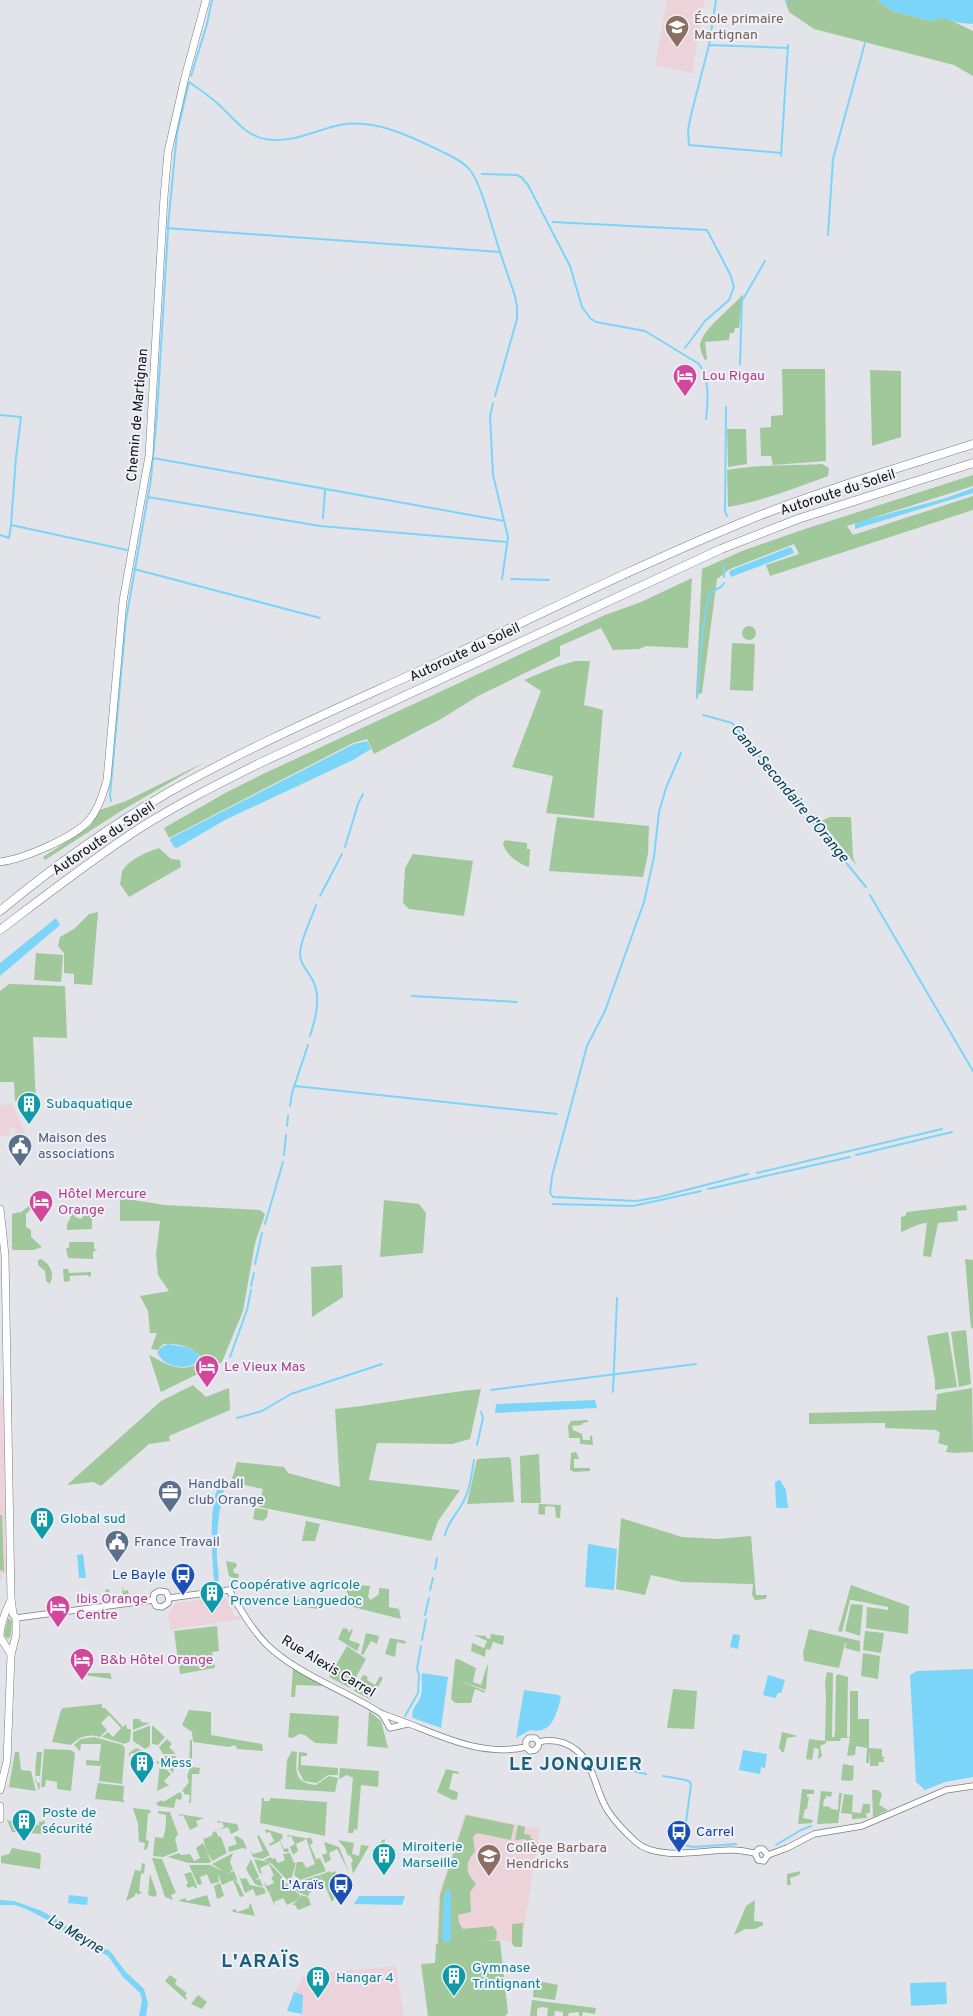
<svg xmlns="http://www.w3.org/2000/svg" width="973" height="2016" font-family="Overpass,sans-serif">
<style>
.industrial{fill:#ecd3db}
.education{fill:#ecd3da}
.green{fill:#a0c89b}
.water{fill:#7bd5f8}
.lines{fill:none;stroke-linecap:round;stroke-linejoin:round}
.stream{stroke:#7bd5f8;stroke-width:2}
.minor-casing{stroke:#7c7e84;stroke-width:7}
.major-casing{stroke:#7c7e84;stroke-width:8}
.highway-casing{stroke:#7c7e84;stroke-width:9}
.minor{stroke:#fff;stroke-width:5.5}
.major{stroke:#fff;stroke-width:7}
.highway{stroke:#fff;stroke-width:8}
.labels{text-anchor:middle;dominant-baseline:central;stroke-width:4;stroke-linejoin:round;paint-order:stroke}
.education-label{font-size:14px;fill:#785e54;stroke:#eff1f8;text-anchor:start}
.hotel-label{font-size:14px;fill:#b23c85;stroke:#eff1f8;text-anchor:start}
.street-label{font-size:14px;fill:#101012;stroke:#eff1f8}
.culture-label{font-size:14px;fill:#0d838f;stroke:#eff1f8;text-anchor:start}
.service-label{font-size:14px;fill:#4e5e75;stroke:#eff1f8;text-anchor:start}
.transit-label{font-size:14px;fill:#164399;stroke:#eff1f8;text-anchor:end}
.water-label{font-size:15px;font-style:italic;fill:#013b4d;stroke:#eff1f8}
.district-label{font-size:19px;font-weight:bold;letter-spacing:1px;fill:#1a607b;stroke:#eff1f8}
</style>
<rect width="100%" height="100%" fill="#e2e4ea"/>
<!-- industrial -->
<g class="industrial">
<path d="M0,1397L3,1398L6,1573H2V1581H0Z"/>
<path d="M225,1597L235,1616H240L242,1619L170,1630L168,1614L176,1603Z"/>
<path d="M396,1966L404,2016H304L287,2009L303,1976L317,1973Z"/>
</g>
<!-- education -->
<g class="education">
<path d="M667,0H705L692,73L655,65Z"/>
<path d="M12,1104L26,1135H16L15,1128L9,1129L10,1135L0,1136V1105Z"/>
<path d="M465,1814L540,1829L522,1942L512,1943L506,1940L437,1947L438,1897Z"/>
</g>
<!-- green -->
<g class="green">
<path d="M785,0H877L893,11L930,21L941,18L948,19L973,31V76L954,65L814,29L789,12Z"/>
<path d="M743,294L739,328H735L734,333H730L729,340L705,342L707,359L705,360C703,356 700,350 700,345C702,329 733,307 743,294Z"/>
<path d="M782,369H825L826,461L773,465L771,456H761L760,428L771,427V416L783,415Z"/>
<path d="M870,370L901,371V437L872,446Z"/>
<path d="M727,429H746L747,464L728,467Z"/>
<path d="M822,464L829,468L828,476C796,488 763,501 728,507L727,470C758,464 790,466 822,464Z"/>
<path d="M973,475V486L847,526L853,535L973,496V510L770,576L766,565L799,554L794,544L730,569L717,579L702,693L696,695L702,569L742,551L805,529Z"/>
<path d="M692,578L688,648L646,646L639,649L613,650L601,628L560,646V656L478,696L441,719L374,754L367,739L353,743L169,838L164,828L227,792L263,774L605,615L641,602Z"/>
<circle cx="749" cy="633" r="7"/>
<path d="M732,643L755,644L753,691L730,690Z"/>
<path d="M575,661H590L584,705L603,710L594,818L546,813L553,776L512,767L541,691L524,680L555,667Z"/>
<path d="M205,762L121,811L45,860L43,857L90,826L100,810L126,801Z"/>
<path d="M557,817L649,826L648,854L643,877L549,871Z"/>
<path d="M830,817H851L853,857L856,865L821,821Z"/>
<path d="M505,840L527,843V849H530L529,867C518,863 507,856 503,844Z"/>
<path d="M159,848L171,859L180,860L181,867L129,897L120,884C121,881 121,876 122,872C126,861 148,851 159,848Z"/>
<path d="M413,854L473,861L464,916L409,909L403,903L405,868Z"/>
<path d="M98,912L92,985L74,984V974L64,973V953L58,946L60,937L74,929L89,914Z"/>
<path d="M36,953L63,955L61,982L34,980Z"/>
<path d="M9,984L65,986L67,1038L33,1037L36,1103L15,1101L14,1082H0V991Z"/>
<path d="M120,1198L165,1205L260,1210L265,1214L255,1243L243,1311L222,1362L161,1392L149,1355C165,1363 182,1375 199,1362L200,1356C191,1346 177,1343 163,1344L158,1350L151,1349L157,1333H150L148,1311L140,1296L169,1291L158,1275L156,1254L160,1221H120Z"/>
<path d="M384,1200L419,1204L426,1213L423,1253L380,1257Z"/>
<path d="M30,1205L32,1208L26,1214V1227L31,1230V1237L42,1247L34,1250H14L12,1249V1214L19,1212L20,1213Z"/>
<path d="M966,1205L967,1210L957,1211L958,1221L938,1223L931,1257L923,1256L927,1223C918,1223 910,1229 901,1232V1217L905,1216L907,1212Z"/>
<path d="M92,1207V1229L67,1230V1224L70,1219L72,1210L77,1209L75,1217L81,1219L84,1215L82,1210L90,1215L89,1209Z"/>
<path d="M69,1242H94V1249H97L93,1252V1259L68,1258L66,1248H69Z"/>
<path d="M41,1259C50,1264 55,1273 50,1284L46,1281L45,1271L38,1265V1260Z"/>
<path d="M965,1259L973,1260V1328L971,1329Z"/>
<path d="M342,1265L343,1297L312,1317L311,1267Z"/>
<path d="M63,1269H68L69,1273L91,1272V1276L89,1277L88,1275L70,1276V1281L64,1282Z"/>
<path d="M966,1330L971,1384L959,1387L951,1332Z"/>
<path d="M948,1332L957,1387L935,1390V1381L927,1336Z"/>
<path d="M193,1385L206,1397L229,1388L230,1410L169,1436L170,1441L149,1444L101,1486L93,1482L67,1485L161,1401Z"/>
<path d="M972,1388L973,1452L955,1453L946,1452L948,1446L938,1443L940,1433L936,1430L885,1428V1423L809,1424V1413L936,1410L937,1394Z"/>
<path d="M481,1389L470,1439L452,1444L377,1443L369,1480L460,1490L438,1521L431,1541L259,1507L263,1489L231,1482L237,1462L284,1467L288,1473L340,1487L335,1409C384,1404 432,1394 481,1389Z"/>
<path d="M588,1420V1422L583,1423L581,1425L572,1426L573,1430L582,1434L583,1440H590V1436L592,1435L593,1445L580,1444V1438H569L568,1426L571,1421Z"/>
<path d="M576,1452L579,1459H574V1468H590V1471L574,1472L570,1470L571,1453Z"/>
<path d="M539,1454L541,1503H521L520,1456Z"/>
<path d="M509,1457L511,1460L514,1502L467,1504L477,1459Z"/>
<path d="M539,1504L561,1505L560,1518H556L555,1507L547,1506L545,1507V1515L538,1514Z"/>
<path d="M255,1508L268,1510L267,1517L263,1521L253,1519Z"/>
<path d="M0,1515H2L4,1572L0,1570Z"/>
<path d="M621,1518L682,1537L718,1539L751,1536L756,1595H767L766,1599L755,1600L752,1595L753,1584L682,1582L651,1575L645,1595L616,1589Z"/>
<path d="M306,1521L320,1524L315,1541H302Z"/>
<path d="M226,1561L236,1563L237,1566L233,1570L234,1573L239,1574L238,1580L229,1576Z"/>
<path d="M348,1584L370,1586L368,1597L371,1600L379,1594V1588L389,1589V1607L399,1609L401,1619L345,1605Z"/>
<path d="M851,1585L909,1606L908,1634L866,1628L867,1607L888,1610V1607L852,1600H850L842,1632L838,1631Z"/>
<path d="M122,1587L124,1591L128,1590L129,1596L140,1594V1596L91,1602L88,1600L87,1594L91,1592L93,1601L106,1600L105,1590L109,1589L110,1599L123,1597Z"/>
<path d="M295,1599L318,1602V1609L292,1605V1600Z"/>
<path d="M851,1604L863,1605L860,1636L845,1631Z"/>
<path d="M8,1618L12,1621L11,1635L8,1639L4,1635Z"/>
<path d="M217,1626L219,1651L212,1652L215,1668L180,1674L174,1631Z"/>
<path d="M343,1628L348,1629V1631L350,1632L351,1629L353,1630L349,1640L360,1644L357,1651L338,1639Z"/>
<path d="M809,1629L860,1641V1652L845,1648L846,1643H845L839,1668L804,1661L803,1653Z"/>
<path d="M865,1631L884,1633L881,1653L863,1650Z"/>
<path d="M366,1633L379,1636L377,1644L371,1641L363,1655L361,1654Z"/>
<path d="M491,1634L504,1636L503,1645L493,1642L490,1650L486,1649L485,1657L471,1651L472,1643L484,1648L487,1641L474,1635L486,1636V1638L490,1639Z"/>
<path d="M390,1638L406,1641L405,1644L397,1642L395,1657L385,1654Z"/>
<path d="M347,1646L366,1659L350,1688L329,1677Z"/>
<path d="M863,1653L880,1656L878,1679L861,1676Z"/>
<path d="M458,1659L476,1668L473,1682L481,1685L487,1665H488L486,1690L457,1680L485,1691V1693L475,1689L471,1703H455L451,1699L455,1660Z"/>
<path d="M293,1668L324,1686L296,1685L295,1697H291Z"/>
<path d="M827,1672L833,1673L832,1737H834L835,1732L836,1676L838,1674L848,1677L847,1737H850V1691H858V1719H869V1748L882,1749V1757H885L883,1760L885,1762H879L878,1766H870V1750L869,1763H866L867,1748L856,1746L855,1755L847,1756L850,1738H841L840,1741H826V1743L820,1746L822,1756L819,1759H818L819,1749L814,1748L812,1760L806,1759L809,1739L825,1741L826,1697L825,1682Z"/>
<path d="M83,1673H110L112,1679L83,1675Z"/>
<path d="M363,1675L368,1677L367,1680L375,1685L380,1676L383,1678L371,1700L354,1691Z"/>
<path d="M673,1689L697,1691L694,1729L667,1728Z"/>
<path d="M102,1704V1708H105L123,1727L126,1724L127,1729H131L130,1741L125,1744L102,1737L108,1732L113,1737L121,1728L109,1715L101,1723L107,1730L100,1737C88,1733 79,1737 71,1745L52,1742L61,1710L63,1708Z"/>
<path d="M189,1710L211,1712V1735L262,1744L263,1751L238,1749L234,1745L230,1747L193,1742L192,1732L182,1725Z"/>
<path d="M369,1711L381,1721L388,1748L367,1746Z"/>
<path d="M290,1713L339,1716L337,1744L315,1743L305,1735L299,1734L293,1738L288,1737Z"/>
<path d="M133,1719H140L141,1722L150,1723L133,1730Z"/>
<path d="M152,1725L165,1737L158,1745L152,1744Z"/>
<path d="M149,1726H150V1746L145,1749L133,1741V1732Z"/>
<path d="M782,1732L798,1736L787,1738L784,1752H782L779,1748Z"/>
<path d="M94,1737L123,1745L125,1749L122,1784L99,1781L101,1763L100,1766L86,1765V1760L99,1761L101,1744H81L80,1751L74,1745L81,1739Z"/>
<path d="M167,1739L172,1744L169,1747L175,1753L174,1754H163L159,1747Z"/>
<path d="M190,1740H192V1767L200,1768L199,1774H192L191,1803H189L190,1795L184,1794V1792L182,1791L189,1782L187,1776L189,1771Z"/>
<path d="M136,1748L150,1754L155,1760H150V1756L131,1753L129,1757V1753Z"/>
<path d="M44,1749L71,1750L75,1753L71,1791L57,1789V1782L46,1780L45,1787H41Z"/>
<path d="M292,1751L297,1752C296,1770 293,1783 316,1785L329,1776L338,1778L335,1792L285,1789L287,1760Z"/>
<path d="M15,1752H19L21,1770L31,1771L36,1791L9,1787Z"/>
<path d="M37,1752H42L40,1776H36L35,1782L40,1783L39,1791C34,1777 35,1767 37,1752Z"/>
<path d="M299,1752L307,1753V1756H301V1765L338,1768V1775H328L317,1783L304,1781L298,1770Z"/>
<path d="M165,1756H176L173,1773L162,1761Z"/>
<path d="M158,1761L171,1774L164,1781L170,1787L167,1786L157,1791L160,1764L156,1763Z"/>
<path d="M843,1764L854,1766L853,1780L849,1781L841,1780Z"/>
<path d="M340,1768L379,1771L378,1787L361,1785L357,1832V1830L354,1829L353,1833H348L353,1778L347,1775L339,1779Z"/>
<path d="M446,1769L459,1772L458,1774L453,1773L449,1789L458,1792L457,1799L453,1800L437,1792Z"/>
<path d="M98,1783L124,1786L123,1800L125,1801L124,1802L95,1799Z"/>
<path d="M802,1789L814,1790V1794H807V1797H809L807,1809H805L803,1818L813,1820L812,1823L798,1824Z"/>
<path d="M872,1790H878L882,1794L879,1805L888,1810L873,1817Z"/>
<path d="M821,1791L832,1792L831,1797L826,1796V1799H824L823,1806L830,1807L831,1809L838,1810L839,1793H842L838,1823L817,1824Z"/>
<path d="M180,1792L182,1795L181,1800L176,1799L174,1808L158,1806L156,1803L162,1800L163,1802Z"/>
<path d="M844,1794L853,1795L852,1812L861,1813L863,1804H870V1812L866,1814L867,1818L852,1819V1814L841,1813Z"/>
<path d="M262,1798H264V1801H270V1798L327,1802L325,1836L260,1823Z"/>
<path d="M133,1808L150,1810L151,1813H148L146,1840L149,1841L147,1849L144,1850L145,1843L139,1842L138,1824Z"/>
<path d="M25,1810H29L32,1824L39,1825V1822L44,1821L45,1815L44,1834L12,1832L7,1820L23,1824Z"/>
<path d="M159,1811L170,1812L178,1834L175,1839L178,1851L163,1857L153,1856L155,1837L163,1838C166,1830 166,1823 166,1815L157,1813Z"/>
<path d="M179,1814L204,1818L196,1821L198,1826L190,1830L183,1815L180,1816Z"/>
<path d="M466,1815L514,1825L511,1840L477,1833L473,1837L475,1852C464,1862 466,1874 476,1884L470,1892L471,1912L458,1915L459,1923L463,1929L493,1926L497,1932L496,1940L485,1941H500L508,2013L505,2016H428L421,1964L435,1963L436,1944H438L440,1895Z"/>
<path d="M217,1821L237,1824L239,1830L231,1834L228,1827L218,1830L224,1827L222,1822L218,1823Z"/>
<path d="M518,1825L525,1827L524,1834L531,1835L530,1838L533,1839V1844L527,1842L525,1839L515,1840Z"/>
<path d="M265,1829L282,1834L283,1838L280,1840L284,1849L288,1848L289,1852H284L280,1841L270,1846L269,1844L274,1841L270,1832L266,1833Z"/>
<path d="M216,1831L218,1836L221,1837L227,1853L212,1861L206,1850L202,1834L204,1839L213,1835L212,1833Z"/>
<path d="M259,1835L270,1855L262,1859L253,1857L250,1850L253,1854L263,1851L257,1836Z"/>
<path d="M288,1835L305,1838V1840L296,1844L298,1851L293,1855L290,1847L295,1844L291,1836L287,1837Z"/>
<path d="M237,1836L243,1840L247,1849L242,1848L229,1852L228,1847L237,1844L234,1837Z"/>
<path d="M306,1838H311L313,1843L310,1845L316,1859L320,1858L326,1871L300,1880L294,1875L297,1862H303L306,1868L315,1864Z"/>
<path d="M385,1839L382,1860L373,1858L382,1840Z"/>
<path d="M338,1840L354,1843L352,1854L359,1856L361,1845L369,1846L353,1874L351,1863L353,1861L350,1855L348,1856L345,1848Z"/>
<path d="M324,1842L339,1847L349,1872L337,1849L329,1853L331,1860L325,1863L322,1855L327,1853Z"/>
<path d="M203,1843L211,1862L209,1863H188L168,1857L179,1853L181,1855L190,1854L194,1861L200,1858L196,1848Z"/>
<path d="M12,1848L39,1853L41,1855L40,1869L1,1863V1856L9,1854Z"/>
<path d="M233,1853L230,1862L233,1870L226,1874L234,1871L238,1882L233,1878L239,1885L244,1896L240,1897L233,1880L222,1885L218,1873L219,1882L211,1884L207,1874L200,1877L202,1884L198,1885L189,1865H210L224,1872L212,1864Z"/>
<path d="M290,1853L294,1863H296L290,1883L272,1864L264,1860L271,1857L272,1859L275,1858L278,1863L285,1860L283,1854Z"/>
<path d="M152,1858L162,1859L176,1893L171,1895L173,1900L165,1897Z"/>
<path d="M251,1859L259,1877L255,1880L260,1879L263,1887L255,1884L246,1869Z"/>
<path d="M254,1859L268,1862L278,1872L288,1885L300,1895L298,1900L287,1905L283,1898L274,1902L275,1907L269,1892L280,1888L268,1892L263,1881L267,1886L274,1883L271,1877L274,1876L269,1864L260,1868L262,1873L260,1874Z"/>
<path d="M142,1863L145,1864L144,1873L141,1874L139,1891L142,1892L138,1895L137,1893L135,1894V1896L126,1901L135,1870L141,1871Z"/>
<path d="M330,1871L331,1873L335,1871L339,1878L347,1874L332,1902L320,1875Z"/>
<path d="M801,1871L799,1875L790,1878L791,1885H787V1874Z"/>
<path d="M191,1872L197,1887L195,1889L194,1886L188,1888L186,1885L188,1883L184,1874Z"/>
<path d="M238,1873L241,1879L246,1878L250,1885L264,1888L266,1893L256,1896L253,1889L245,1893Z"/>
<path d="M150,1874L157,1894L155,1897L148,1895Z"/>
<path d="M319,1875L322,1879L313,1883L315,1890L310,1892L308,1896L298,1892L292,1884Z"/>
<path d="M220,1883L224,1896L217,1899L214,1886Z"/>
<path d="M207,1895L211,1907L178,1901L185,1898L187,1901Z"/>
<path d="M301,1895L308,1897L311,1905L298,1910L295,1905H292L298,1900Z"/>
<path d="M755,1900L754,1921L763,1922V1925L755,1929H745L734,1935L746,1906Z"/>
<path d="M251,1904L255,1916L233,1912L232,1910L236,1909L237,1912L249,1908V1905Z"/>
<path d="M523,1923L522,1947H515L512,1944V1924Z"/>
<path d="M170,1975L177,1980L175,1984L187,1993L185,1996L187,1998L186,2000L165,1981Z"/>
<path d="M534,1980L558,1985L555,2000L533,1997Z"/>
<path d="M198,1995L207,2002L202,2009L191,2004Z"/>
<path d="M532,2000L596,2008L595,2014L583,2012L582,2016H579V2012L569,2013L568,2016H563V2012L555,2011L554,2016H547L548,2008L541,2007L537,2009V2016H530Z"/>
</g>
<!-- water -->
<g class="water">
<path d="M877,0H973V24L960,23L941,18L930,21L893,11Z"/>
<path d="M973,488V493L855,529V523L946,498Z"/>
<path d="M790,547L792,548L794,553L731,577L729,572L731,570Z"/>
<path d="M367,741L371,749L353,760L225,820L177,848L174,847L170,840L171,838L354,744Z"/>
<path d="M56,918L60,925L0,976V963Z"/>
<path d="M168,1344L186,1347L196,1352L199,1356L198,1361C187,1372 163,1367 157,1352L163,1346Z"/>
<path d="M595,1400L597,1407L596,1408L495,1413L496,1404Z"/>
<path d="M780,1480L786,1490L788,1508H777L776,1506L775,1482Z"/>
<path d="M222,1481L225,1485C219,1509 216,1533 217,1558C217,1567 222,1581 215,1588C212,1566 207,1496 222,1481Z"/>
<path d="M588,1544L617,1549L614,1590L585,1587Z"/>
<path d="M83,1554L86,1578H79L77,1555Z"/>
<path d="M733,1634L740,1635L738,1649L730,1647Z"/>
<path d="M973,1669V1777L945,1782L925,1790L916,1782L910,1675L917,1671Z"/>
<path d="M422,1673L448,1677L441,1728L413,1718C410,1708 419,1704 421,1695C423,1688 421,1680 422,1673Z"/>
<path d="M768,1675L785,1680L781,1693H778L775,1698L763,1695Z"/>
<path d="M524,1690L559,1695L561,1698C556,1715 552,1735 530,1730L516,1738Z"/>
<path d="M743,1750L767,1754L765,1768L761,1767L760,1774L739,1770Z"/>
<path d="M447,1890H451V1941L445,1942L442,1940L444,1895Z"/>
<path d="M69,1895L88,1897L87,1905L68,1903Z"/>
<path d="M359,1896H405L402,1905L354,1904Z"/>
<path d="M0,1900L14,1901L42,1911L61,1922L77,1935L110,1951L125,1971L144,1989L148,2003L146,2016H139L142,2000L140,1993L123,1977L108,1956L72,1937L57,1925L26,1909L15,1905H0Z"/>
<path d="M946,1982L947,2004L911,2006L910,1983Z"/>
<path d="M294,1992L303,1995L302,2014L287,2011Z"/>
</g>
<g class="lines">
<!-- stream -->
<g class="stream">
<path d="M786,0L787,2"/>
<path d="M709,45L716,0"/>
<path d="M191,76L207,24L212,0"/>
<path d="M781,153L689,145L688,130L691,115L709,45L788,48"/>
<path d="M781,156L788,45"/>
<path d="M482,174L517,175L521,177L528,185L570,266L582,307L590,318L596,322L645,331L699,364C710,378 708,402 706,419"/>
<path d="M553,222L707,230L730,274L734,287L729,300L705,321L685,348"/>
<path d="M168,226L177,133L189,82C199,89 208,95 217,103C232,116 244,135 265,139C291,144 315,130 340,125C375,118 414,138 445,153C453,157 464,162 470,170C482,185 493,232 500,252"/>
<path d="M166,228L500,252L515,296L517,307V319L495,396"/>
<path d="M828,235L833,159L865,43"/>
<path d="M740,364L742,301L765,261"/>
<path d="M493,403L490,416L493,475L508,537L502,579"/>
<path d="M726,407L725,511L727,516"/>
<path d="M0,415L21,417L16,457L11,525"/>
<path d="M153,458L504,521"/>
<path d="M148,497L320,526L507,542"/>
<path d="M323,518L325,490"/>
<path d="M0,535L9,538L11,525L127,550"/>
<path d="M724,565V577"/>
<path d="M134,569L320,618"/>
<path d="M511,579L549,580"/>
<path d="M697,698L703,629L709,593L721,587L724,583"/>
<path d="M703,715L732,723L866,887"/>
<path d="M681,753L666,788L659,812L654,857L644,902L605,1011L587,1046L552,1176L550,1193L553,1197L636,1201L659,1197L748,1174"/>
<path d="M111,801L110,795L126,620L151,479L157,414L168,230"/>
<path d="M345,847L358,804L363,794"/>
<path d="M870,895L973,1071"/>
<path d="M320,896L342,854"/>
<path d="M412,996L517,1002"/>
<path d="M310,1036C315,1020 321,1000 314,983C310,973 299,964 300,952C302,936 311,920 316,905"/>
<path d="M295,1086L557,1114"/>
<path d="M290,1106L292,1093L308,1045"/>
<path d="M287,1126L288,1116"/>
<path d="M284,1155L286,1135"/>
<path d="M856,1155L952,1132"/>
<path d="M757,1173L942,1129"/>
<path d="M708,1189L850,1157"/>
<path d="M553,1204L633,1206L701,1191"/>
<path d="M265,1224L283,1162"/>
<path d="M255,1264L262,1233"/>
<path d="M251,1286L254,1273"/>
<path d="M230,1357L247,1310L251,1290"/>
<path d="M491,1390L696,1364"/>
<path d="M613,1392L617,1298"/>
<path d="M237,1418L262,1411L291,1394L382,1364"/>
<path d="M477,1445L483,1418L481,1412"/>
<path d="M445,1535C448,1520 461,1510 466,1496C471,1485 472,1471 474,1460"/>
<path d="M435,1569L437,1558"/>
<path d="M430,1590L433,1578"/>
<path d="M425,1615L429,1598"/>
<path d="M422,1640L426,1619"/>
<path d="M405,1716L418,1693L419,1675L417,1669L421,1646"/>
<path d="M607,1765L646,1774"/>
<path d="M663,1776L686,1780L690,1782L691,1785L683,1845L693,1847L736,1844"/>
<path d="M776,1845L801,1830L811,1826"/>
</g>
<defs>
<g id="minor">
<path d="M169,1598L229,1590C240,1609 251,1628 266,1644C298,1675 345,1690 382,1714C428,1728 474,1759 526,1747"/>
<path d="M153,1600L156,1606L162,1607L168,1603L169,1598"/>
<path d="M153,1600L154,1594L159,1591L166,1592L169,1598"/>
<path d="M16,1618L153,1600"/>
<path d="M382,1714L390,1728L407,1724"/>
<path d="M539,1742C548,1739 555,1740 564,1743C596,1756 592,1786 608,1811C616,1823 626,1833 636,1842C658,1862 706,1849 733,1850C740,1850 748,1852 755,1853"/>
<path d="M526,1747V1741L529,1738H535L539,1742"/>
<path d="M526,1747L530,1751L535,1750L538,1747L539,1742"/>
<path d="M755,1853L758,1860L764,1861L768,1855L787,1848L814,1834L862,1826L946,1790L973,1786"/>
<path d="M755,1853L759,1849H763L768,1855"/>
</g>
<g id="major">
<path d="M0,862C23,859 76,837 90,819C99,808 103,793 107,780L123,601L149,456L164,197L168,152L185,77L206,0"/>
<path d="M0,1209L5,1255L11,1599L13,1614L16,1618V1635L11,1655L7,1761L0,1790"/>
<path d="M0,1635C1,1622 5,1612 11,1600"/>
<path d="M0,1637L11,1654"/>
<path d="M0,1806V1819"/>
</g>
<g id="highway">
<path d="M0,911C53,867 109,827 169,792C256,743 348,704 439,662C539,615 639,565 741,523C816,492 895,469 973,444"/>
<path d="M0,930C46,895 91,860 140,828C178,804 218,784 258,764L721,549L798,519L973,463"/>
</g>
</defs>
<!-- minor casing -->
<use href="#minor" class="minor-casing"/>
<!-- major casing -->
<use href="#major" class="major-casing"/>
<!-- highway casing -->
<use href="#highway" class="highway-casing"/>
<!-- minor -->
<use href="#minor" class="minor"/>
<!-- major -->
<use href="#major" class="major"/>
<!-- highway -->
<use href="#highway" class="highway"/>
</g>
<!-- icons -->
<defs>
<symbol id="school-pin" viewBox="-11 -11 22 30"><path d="M0 17L-7.5 6A9.5 9.5 0 1 1 7.5 6Z" fill="#8d6e63" stroke="#eff1f8"/><path d="M0-5L7-2L0 1L-7-2ZM-4 1L0 2.5L4 1V4Q0 6-4 4Z" fill="#fff"/></symbol>
<symbol id="hotel-pin" viewBox="-11 -11 22 30"><path d="M0 17L-7.5 6A9.5 9.5 0 1 1 7.5 6Z" fill="#d1479c" stroke="#eff1f8"/><path d="M-6-4.5h1.5V1H6V5H4.5V3h-9V5H-6ZM-4 0a1.8 1.8 0 1 1 3.6 0ZM.5 0V-2.5h3Q6-2.5 6 0Z" fill="#fff"/></symbol>
<symbol id="building-pin" viewBox="-11 -11 22 30"><path d="M0 17L-7.5 6A9.5 9.5 0 1 1 7.5 6Z" fill="#0f9aa8" stroke="#eff1f8"/><path d="M-4-6H4V6H1V3H-1V6H-4ZM-2.5-4.3h1.7v1.8h-1.7ZM.8-4.3h1.7v1.8H.8ZM-2.5-1h1.7V.8h-1.7ZM.8-1h1.7V.8H.8Z" fill="#fff"/></symbol>
<symbol id="civic-pin" viewBox="-11 -11 22 30"><path d="M0 17L-7.5 6A9.5 9.5 0 1 1 7.5 6Z" fill="#5c6f8a" stroke="#eff1f8"/><path d="M-.6-6.5H3V-4.5H.6V-3L4-1V1h2V6H-6V1h2V-1L-.6-3ZM-1.2 2.5V6h2.4V2.5Z" fill="#fff"/></symbol>
<symbol id="office-pin" viewBox="-11 -11 22 30"><path d="M0 17L-7.5 6A9.5 9.5 0 1 1 7.5 6Z" fill="#5c6f8a" stroke="#eff1f8"/><path d="M-6-3h4V-5.5h4V-3h4V5H-6ZM-1-4.5V-3h2v-1.5ZM-6 0V1H6V0Z" fill="#fff"/></symbol>
<symbol id="bus-pin" viewBox="-11 -11 22 30"><path d="M0 17L-7.5 6A9.5 9.5 0 1 1 7.5 6Z" fill="#1a4fb4" stroke="#eff1f8"/><path d="M-5-6H5V4H4V6H2V4H-2V6H-4V4H-5ZM-3.5-4V0h7V-4ZM-3.5 1.2v1.5H-2V1.2ZM2 1.2v1.5H3.5V1.2Z" fill="#fff"/></symbol>
</defs>
<g fill-rule="evenodd">
<use href="#school-pin" x="663" y="13" width="28" height="38"/>
<use href="#hotel-pin" x="671" y="362" width="28" height="38"/>
<use href="#building-pin" x="15" y="1090" width="28" height="38"/>
<use href="#civic-pin" x="6" y="1132" width="28" height="38"/>
<use href="#hotel-pin" x="27" y="1188" width="28" height="38"/>
<use href="#hotel-pin" x="193" y="1353" width="28" height="38"/>
<use href="#office-pin" x="156" y="1478" width="28" height="38"/>
<use href="#building-pin" x="28" y="1505" width="28" height="38"/>
<use href="#civic-pin" x="103" y="1528" width="28" height="38"/>
<use href="#bus-pin" x="169" y="1561" width="28" height="38"/>
<use href="#building-pin" x="198" y="1579" width="28" height="38"/>
<use href="#hotel-pin" x="44" y="1593" width="28" height="38"/>
<use href="#hotel-pin" x="68" y="1646" width="28" height="38"/>
<use href="#building-pin" x="128" y="1749" width="28" height="38"/>
<use href="#building-pin" x="10" y="1807" width="28" height="38"/>
<use href="#bus-pin" x="665" y="1818" width="28" height="38"/>
<use href="#building-pin" x="370" y="1841" width="28" height="38"/>
<use href="#school-pin" x="475" y="1842" width="28" height="38"/>
<use href="#bus-pin" x="327" y="1871" width="28" height="38"/>
<use href="#building-pin" x="440" y="1962" width="28" height="38"/>
<use href="#building-pin" x="304" y="1964" width="28" height="38"/>
</g>
<g class="labels">
<!-- education labels -->
<g class="education-label">
<text x="694" y="19">École primaire<tspan x="694" dy="16">Martignan</tspan></text>
<text x="506" y="1848">Collège Barbara<tspan x="506" dy="16">Hendricks</tspan></text>
</g>
<!-- hotel labels -->
<g class="hotel-label">
<text x="702" y="376">Lou Rigau</text>
<text x="58" y="1194">Hôtel Mercure<tspan x="58" dy="16">Orange</tspan></text>
<text x="224" y="1367">Le Vieux Mas</text>
<text x="76" y="1599">Ibis Orange<tspan x="76" dy="16">Centre</tspan></text>
<text x="100" y="1660">B&amp;b Hôtel Orange</text>
</g>
<!-- street labels -->
<g class="street-label">
<text transform="translate(138 415) rotate(-85)">Chemin de Martignan</text>
<text transform="translate(838 493) rotate(-18)">Autoroute du Soleil</text>
<text transform="translate(465 653) rotate(-25)">Autoroute du Soleil</text>
<text transform="translate(104 839) rotate(-34)">Autoroute du Soleil</text>
<text transform="translate(328 1667) rotate(31)">Rue Alexis Carrel</text>
</g>
<!-- culture labels -->
<g class="culture-label">
<text x="46" y="1104">Subaquatique</text>
<text x="60" y="1519">Global sud</text>
<text x="230" y="1585">Coopérative agricole<tspan x="230" dy="16">Provence Languedoc</tspan></text>
<text x="160" y="1763">Mess</text>
<text x="42" y="1813">Poste de<tspan x="42" dy="16">sécurité</tspan></text>
<text x="402" y="1847">Miroiterie<tspan x="402" dy="16">Marseille</tspan></text>
<text x="472" y="1968">Gymnase<tspan x="472" dy="16">Trintignant</tspan></text>
<text x="336" y="1978">Hangar 4</text>
</g>
<!-- service labels -->
<g class="service-label">
<text x="38" y="1138">Maison des<tspan x="38" dy="16">associations</tspan></text>
<text x="188" y="1484">Handball<tspan x="188" dy="16">club Orange</tspan></text>
<text x="134" y="1542">France Travail</text>
</g>
<!-- transit labels -->
<g class="transit-label">
<text x="166" y="1575">Le Bayle</text>
<text x="696" y="1832" text-anchor="start">Carrel</text>
<text x="324" y="1885">L'Araïs</text>
</g>
<!-- water labels -->
<g class="water-label">
<text transform="translate(789 794) rotate(50)">Canal Secondaire d'Orange</text>
<text transform="translate(75 1935) rotate(31)">La Meyne</text>
</g>
<!-- district labels -->
<g class="district-label">
<text x="576" y="1765">LE JONQUIER</text>
<text x="261" y="1962">L'ARAÏS</text>
</g>
</g>
</svg>
